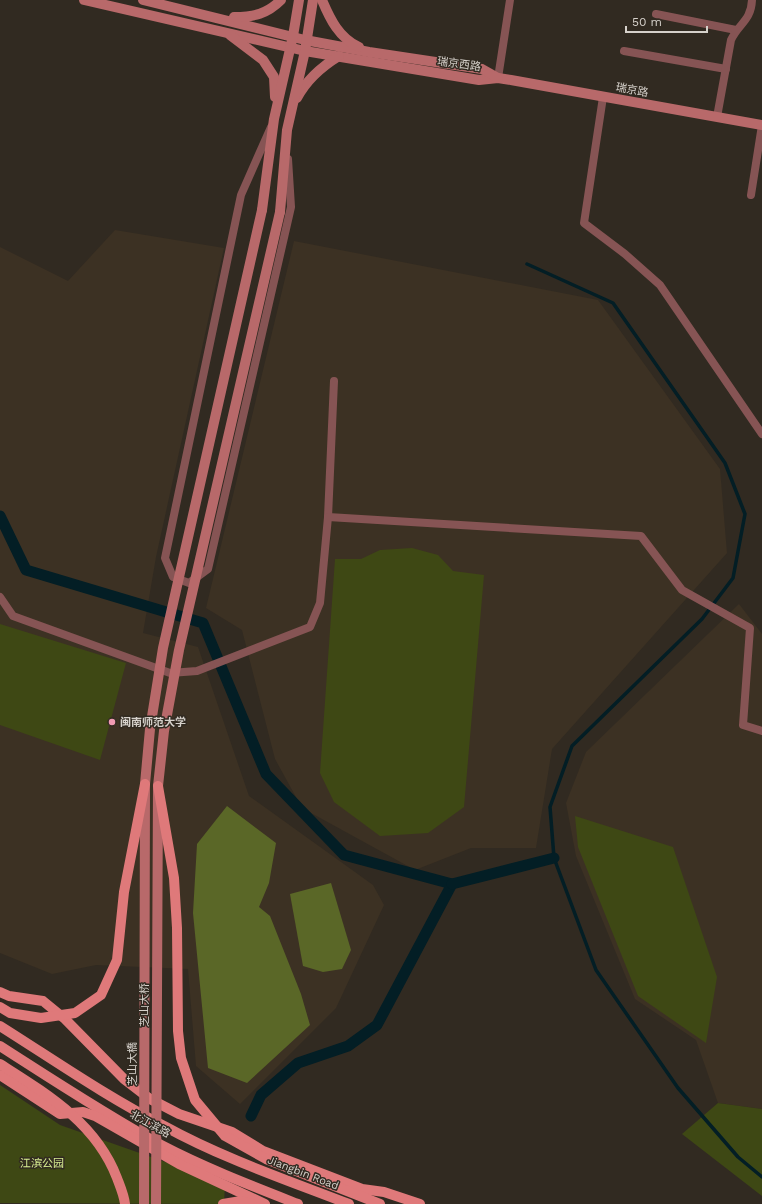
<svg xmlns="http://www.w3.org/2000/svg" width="762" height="1204" font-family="'Work Sans','Noto Sans SC',sans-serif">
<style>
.built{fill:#3c3123}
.green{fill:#3e4814}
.forest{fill:#5a6727}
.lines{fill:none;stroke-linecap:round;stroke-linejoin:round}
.stream{stroke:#031e25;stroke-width:3.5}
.canal{stroke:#031e25;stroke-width:11}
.street{stroke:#865454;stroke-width:8}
.secondary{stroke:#b8696a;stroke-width:10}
.primary{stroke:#df797a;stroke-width:10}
.secondary-bridge{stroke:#b8696a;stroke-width:10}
.primary-bridge{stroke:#df797a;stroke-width:10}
.poi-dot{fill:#f19ab3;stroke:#312a21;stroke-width:1.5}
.labels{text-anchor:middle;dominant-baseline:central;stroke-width:3;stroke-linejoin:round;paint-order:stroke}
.street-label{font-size:11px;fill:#d6d1cb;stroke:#312a21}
.poi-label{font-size:11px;font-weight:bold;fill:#d6d1cb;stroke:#312a21;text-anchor:start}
.park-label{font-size:11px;fill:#d7ed90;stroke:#312a21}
</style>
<rect width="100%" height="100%" fill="#312a21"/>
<!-- built -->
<g class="built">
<path d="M115,230L224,248L156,557L143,633L198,647L249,796L373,885L384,905L336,1008L240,1104L196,1066L188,969L96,965L52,974L0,953V247L68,281Z"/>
<path d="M294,241L598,300L720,469L727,553L552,749L536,848H471L415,870L302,808L275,759L242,630L206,608Z"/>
<path d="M739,604L762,634V1109L718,1103L696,1040L635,999L576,856L566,803L586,752Z"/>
</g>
<!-- green -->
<g class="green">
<path d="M412,548L438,555L453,571L484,575L464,807L428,833L380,836L334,802L320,773L335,559H361L380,550Z"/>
<path d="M0,624L126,663L100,760L0,725Z"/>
<path d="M575,816L673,847L717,977L706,1043L638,996L578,847Z"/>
<path d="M0,1085L60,1125L225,1183L224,1204L0,1203Z"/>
<path d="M718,1103L762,1109V1196L682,1134Z"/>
</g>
<!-- forest -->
<g class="forest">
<path d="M227,806L276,843L269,883L259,907L270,916L301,994L310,1025L247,1083L208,1068L193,913L197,844Z"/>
<path d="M331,883L351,950L342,969L323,972L303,966L290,894Z"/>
</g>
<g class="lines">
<!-- stream -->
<path class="stream" d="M527,264L613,303L725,463L745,514L733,578L702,619L572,746L550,807L554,858L596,970L678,1088L738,1157L762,1177"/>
<!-- canal -->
<g class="canal">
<path d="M0,516L26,570L203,623L266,774L344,855L452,884L377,1025L348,1046L298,1063L261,1095L251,1116"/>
<path d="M452,884L554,858"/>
</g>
<!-- street -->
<g class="street">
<path d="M656,14L736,30"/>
<path d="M624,51L726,69"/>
<path d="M498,78L510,0"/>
<path d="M603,97L584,223L625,254L660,285L762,434"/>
<path d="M717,117L731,40C739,23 751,21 752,0"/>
<path d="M271,127L241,195L165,558L173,577L189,583L208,569L291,207L288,159"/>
<path d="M751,195L762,125"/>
<path d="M328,517L334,381"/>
<path d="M0,597L13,616L170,673L197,671L310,627L320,603L328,517L641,536L682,590L750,628L743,725L762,731"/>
</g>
<!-- secondary -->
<g class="secondary">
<path d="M84,0L305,51L479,80L498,78L511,80L762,125"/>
<path d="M143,0L305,40L369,52L482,69L498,78"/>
<path d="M322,0C330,19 339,38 359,47"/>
<path d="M234,17C254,17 267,14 281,0"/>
<path d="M230,35L263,60L274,77L275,97"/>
<path d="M297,98C307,79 321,67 339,56"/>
<path d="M262,210L274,119L293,36L299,0"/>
<path d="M280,212L287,130L305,51L313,0"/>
</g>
<!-- primary -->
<g class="primary">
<path d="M0,992L9,996L43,1001L65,1019L124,1079L150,1099L179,1114L232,1132L263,1151L362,1189L384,1192L420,1204"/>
<path d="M0,1026C54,1060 107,1097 164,1126C222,1158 287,1180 349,1204"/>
<path d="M0,1046C53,1080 106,1115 161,1145C205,1168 252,1186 298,1204"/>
<path d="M0,1075L60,1114L83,1112L95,1116L179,1164L265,1204"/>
<path d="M223,1204L241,1201L252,1204"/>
</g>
<!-- secondary-bridge -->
<g class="secondary-bridge">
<path d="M144,1204L145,784L150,729L163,648L262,210"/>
<path d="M156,1204L158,786L164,731L179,650L280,212"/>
</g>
<!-- primary-bridge -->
<g class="primary-bridge">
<path d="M158,786L174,878L177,928L178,1031L181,1058L195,1100L225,1136L266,1159L380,1204"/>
<path d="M0,1007L10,1013L41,1018L75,1013L101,995L117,960L124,892L145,784"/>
<path d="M0,1064C47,1094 96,1123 117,1178C120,1186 124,1195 125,1204"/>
</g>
</g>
<!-- markers -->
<circle class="poi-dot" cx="112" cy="722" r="4"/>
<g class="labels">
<!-- street labels -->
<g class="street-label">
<text transform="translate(459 64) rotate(8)">瑞京西路</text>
<text transform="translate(632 90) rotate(10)">瑞京路</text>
<text transform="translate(144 1005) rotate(-90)">芝山大桥</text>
<text transform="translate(132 1064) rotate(-90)">芝山大橋</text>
<text transform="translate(150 1124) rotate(29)">北江滨路</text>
<text transform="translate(303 1173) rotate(21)">Jiangbin Road</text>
</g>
<!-- poi labels -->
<g class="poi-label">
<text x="120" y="722">闽南师范大学</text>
</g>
<!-- park labels -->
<g class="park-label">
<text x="42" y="1163">江滨公园</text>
</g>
</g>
<!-- scale -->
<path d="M626 26v6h81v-6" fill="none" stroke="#d6d1cb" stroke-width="2"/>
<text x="632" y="26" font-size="12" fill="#d6d1cb" stroke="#312a21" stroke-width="3" paint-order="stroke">50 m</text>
</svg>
